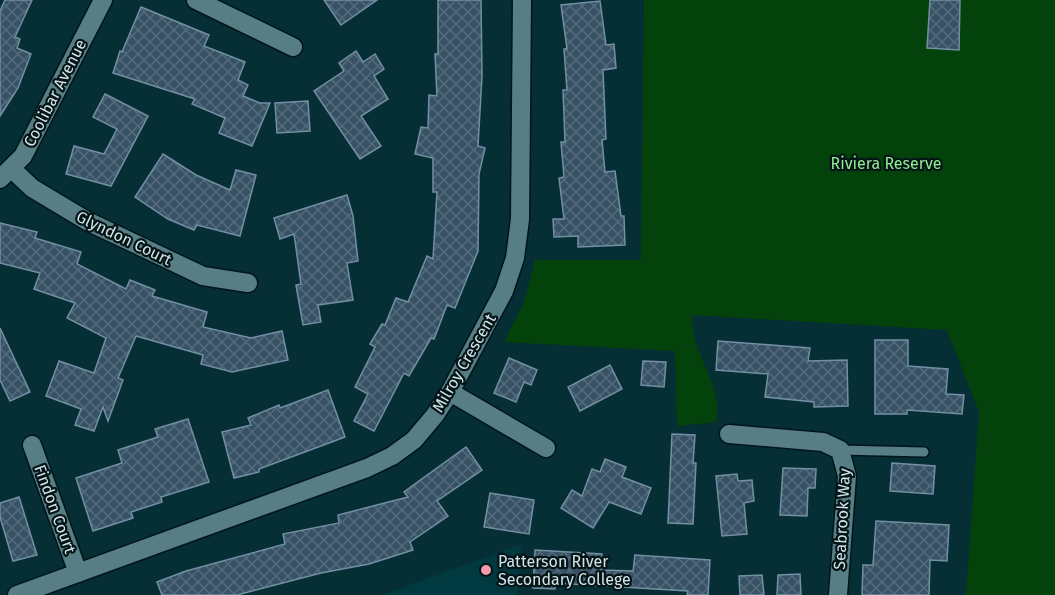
<svg xmlns="http://www.w3.org/2000/svg" width="1055" height="595" font-family="'Fira Sans',sans-serif">
<style>
.built{fill:#003940}
.green{fill:#04420b}
.building{fill:url(#building-cross-hatch);stroke:#738fa4;stroke-width:1.5}
.lines{fill:none;stroke-linecap:round;stroke-linejoin:round}
.service-casing{stroke:#00161a;stroke-width:12}
.minor-casing{stroke:#00161a;stroke-width:21}
.service{stroke:#577e84;stroke-width:9}
.minor{stroke:#577e84;stroke-width:18}
.poi-dot{fill:#f39aab;stroke:#051417;stroke-width:2}
.labels{text-anchor:middle;dominant-baseline:central;stroke-width:4.5;stroke-linejoin:round;paint-order:stroke}
.street-label{font-size:16px;fill:#d1e5e9;stroke:#051417}
.park-label{font-size:16px;fill:#94ec93;stroke:#051417}
.poi-label{font-size:16px;fill:#d1e5e9;stroke:#051417;text-anchor:start}
</style>
<defs>
<pattern id="building-cross-hatch" width="8" height="8" patternUnits="userSpaceOnUse" patternTransform="scale(1.5)"><rect width="8" height="8" fill="#385265"/><path d="M0 0l8 8M0 8l8-8" fill="none" stroke="#546b7b"/></pattern>
</defs>
<rect width="100%" height="100%" fill="#052f34"/>
<!-- built -->
<path class="built" d="M522,544L517,595H382Z"/>
<!-- green -->
<path class="green" d="M644,0H1055V595H966L979,412L947,330L692,315C690,353 724,385 716,422L677,426L675,351L504,342L524,302L535,260H641Z"/>
<!-- building -->
<g class="building">
<path d="M5,0H32L15,37L20,39L17,48L31,54L18,88L0,116V11Z"/>
<path d="M324,0H377L341,25Z"/>
<path d="M438,0H481L482,76L478,146L485,148L479,174L478,251L455,308L447,305L434,339L431,338L409,376L404,373L374,431L354,421L368,394L355,387L375,347L370,344L382,324L385,325L396,298L408,302L427,256L433,259L437,192H433V158L415,154L421,127L428,128L429,95L437,96L435,54H438Z"/>
<path d="M930,0H960L959,50L927,48Z"/>
<path d="M600,1L606,45L614,44L616,68L603,70L606,139L602,140L605,172L615,171L621,216H624L625,245L578,247V236L554,237L553,219H564L559,178L564,177L561,142H565L563,90H567L564,49H567L561,5Z"/>
<path d="M141,7L209,35L204,46L245,62L238,80L248,85L243,96L260,103H270L252,146L219,133L225,118L192,104L195,99L113,73L120,51L122,52Z"/>
<path d="M356,51L363,62L375,54L384,69L374,76L388,99L361,116L381,146L360,159L314,91L344,71L339,63Z"/>
<path d="M105,94L148,116L111,186L66,174L74,146L104,154L117,129L93,117Z"/>
<path d="M308,101L310,131L277,133L275,103Z"/>
<path d="M163,154L196,175L230,190L236,170L256,175L240,236L197,225L194,230L168,219L135,197Z"/>
<path d="M347,195L353,216L358,261L347,263L353,300L318,305L321,322L303,325L296,285L301,284L294,234L280,239L274,218Z"/>
<path d="M0,223L37,232L35,238L81,252L77,264L126,289L130,280L155,290L152,296L207,312L203,327L251,338L282,331L288,360L232,372L201,364L203,355L136,336L118,378L123,380L108,421L103,407L94,431L75,425L81,409L46,396L59,361L94,373L106,338L67,318L75,303L34,289L40,273L0,263Z"/>
<path d="M0,328L30,392L10,401L0,380Z"/>
<path d="M875,340H908V366L948,369L946,394L964,395L962,414L907,410V414H875Z"/>
<path d="M718,341L810,348L808,361L847,360L848,406L814,407V402L765,397L768,374L716,370Z"/>
<path d="M509,358L537,370L531,385L524,382L516,402L494,393Z"/>
<path d="M643,361L666,362L664,387L641,385Z"/>
<path d="M610,365L622,389L580,411L568,387Z"/>
<path d="M328,390L345,437L259,469V472L234,478L222,432L251,425L248,418L279,405L280,408Z"/>
<path d="M188,419L209,482L161,497L162,502L131,512L133,518L93,531L76,478L122,463L118,450L158,437L155,429Z"/>
<path d="M672,434L695,435L693,463H696L693,524L668,523Z"/>
<path d="M466,447L482,470L437,501L448,516L410,542L413,550L369,564L321,573L237,595H162L157,582L186,571L285,544L283,534L339,523L338,515L408,497L404,492Z"/>
<path d="M605,459L626,467L622,477L651,488L641,514L609,502L593,528L561,508L572,490L582,496L592,469L600,472Z"/>
<path d="M892,463L935,466L933,494L890,491Z"/>
<path d="M783,468L816,469L815,488H808L807,516L780,515Z"/>
<path d="M737,474L738,481L752,480L754,501L744,503L747,534L722,536L716,476Z"/>
<path d="M490,493L534,500L529,534L484,527Z"/>
<path d="M19,497L37,555L13,561L0,517V503Z"/>
<path d="M876,521L949,525L947,561L930,560L929,595H862L863,565H873Z"/>
<path d="M535,550L602,554L601,570L633,571L635,555L710,560L708,595H687L688,591L555,583V589L533,588Z"/>
<path d="M800,574L801,595H777L778,575Z"/>
<path d="M762,575L764,595H740L739,576Z"/>
</g>
<g class="lines">
<defs>
<path id="service" d="M840,450L924,452"/>
<g id="minor">
<path d="M196,0L293,47"/>
<path d="M12,169L32,188L87,221L203,276L248,283"/>
<path d="M0,179L23,156L103,0"/>
<path d="M450,392L546,448"/>
<path d="M729,434L823,442L840,450L847,476L838,595"/>
<path d="M32,445L78,573"/>
<path d="M17,595L367,468L392,456L414,440L435,415L450,392L504,291L515,258L520,219L522,0"/>
</g>
</defs>
<!-- service casing -->
<use href="#service" class="service-casing"/>
<!-- minor casing -->
<use href="#minor" class="minor-casing"/>
<!-- service -->
<use href="#service" class="service"/>
<!-- minor -->
<use href="#minor" class="minor"/>
</g>
<!-- markers -->
<circle class="poi-dot" cx="486" cy="570" r="6"/>
<g class="labels">
<!-- street labels -->
<g class="street-label">
<text transform="translate(55 93) rotate(-63)">Coolibar Avenue</text>
<text transform="translate(124 238) rotate(26)">Glyndon Court</text>
<text transform="translate(464 363) rotate(-60)">Milroy Crescent</text>
<text transform="translate(55 509) rotate(70)">Findon Court</text>
<text transform="translate(842 519) rotate(-87)">Seabrook Way</text>
</g>
<!-- park labels -->
<g class="park-label">
<text x="886" y="163">Riviera Reserve</text>
</g>
<!-- poi labels -->
<g class="poi-label">
<text x="498" y="561">Patterson River<tspan x="498" dy="18">Secondary College</tspan></text>
</g>
</g>
</svg>
